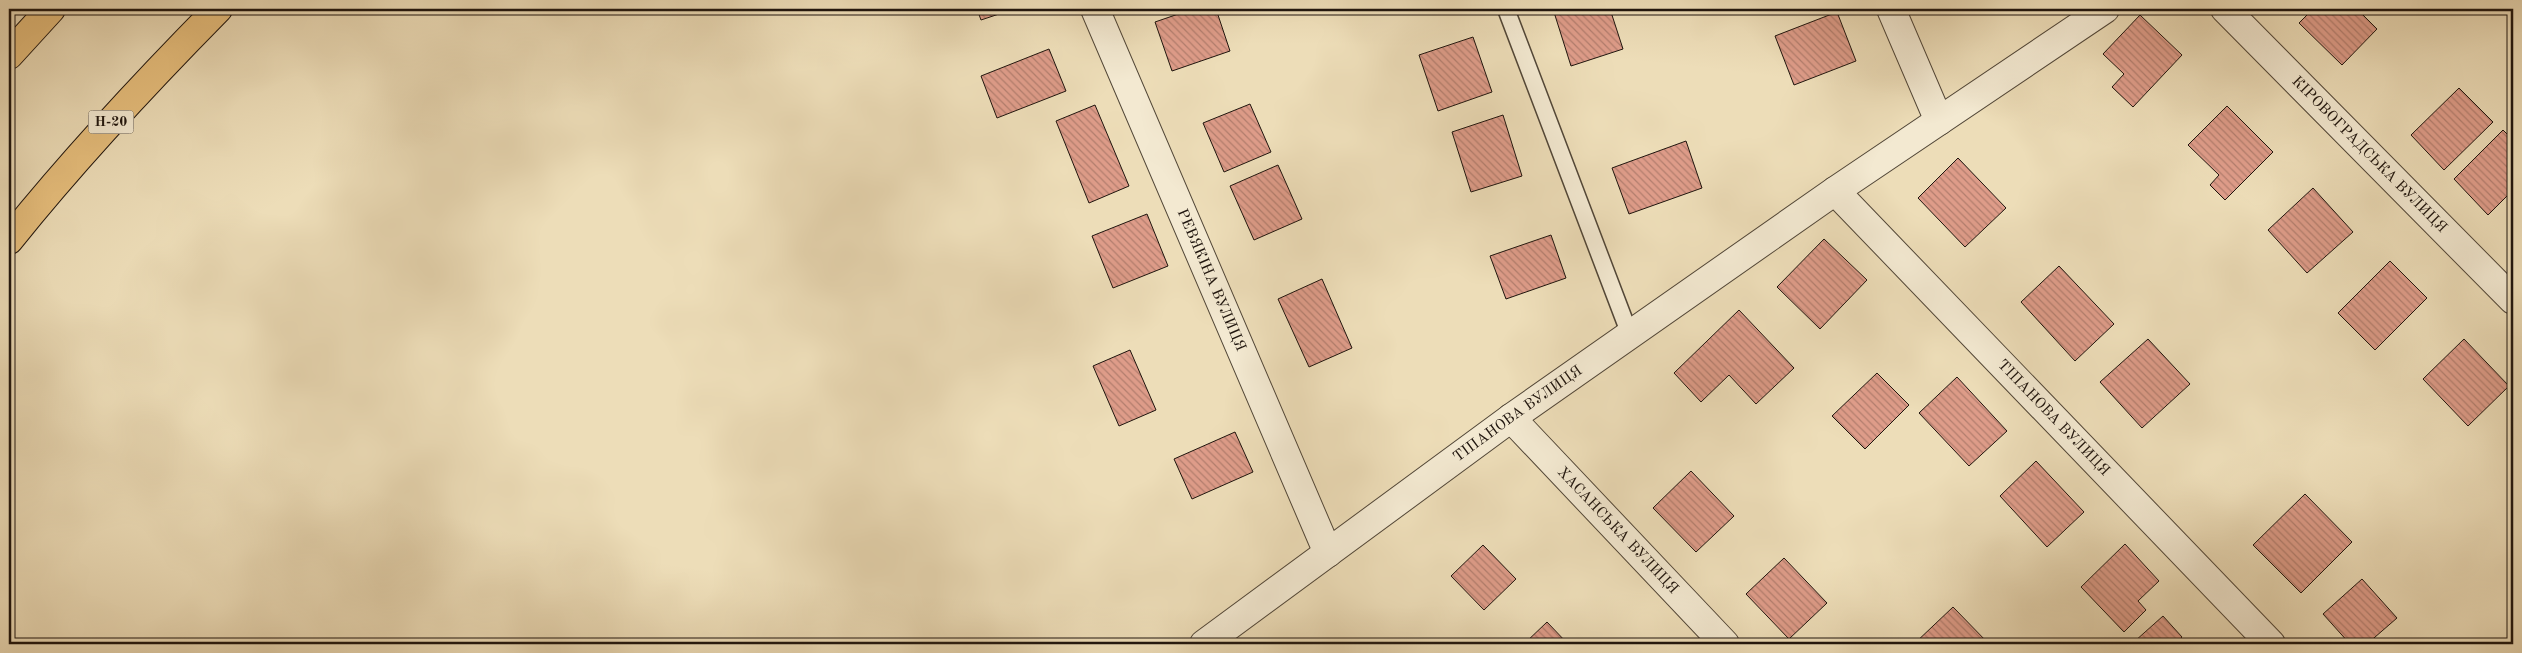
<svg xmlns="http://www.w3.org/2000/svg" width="2522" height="653" font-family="'Old Standard TT',serif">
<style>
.building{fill:url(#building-back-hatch);stroke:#1f150e}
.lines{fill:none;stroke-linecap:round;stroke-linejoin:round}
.lane-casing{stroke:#524738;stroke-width:19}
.street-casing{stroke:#524738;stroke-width:30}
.primary-casing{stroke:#1f150e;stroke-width:30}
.lane{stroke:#f3e9d1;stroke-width:16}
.street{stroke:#f3e9d1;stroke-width:28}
.primary{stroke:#e6be7c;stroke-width:28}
.labels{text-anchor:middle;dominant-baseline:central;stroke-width:4;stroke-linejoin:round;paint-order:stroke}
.shield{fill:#f3e9d1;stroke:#5f5548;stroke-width:1}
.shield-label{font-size:14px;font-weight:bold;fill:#1f150e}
.street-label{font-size:15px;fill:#1f150e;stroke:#f3e9d1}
</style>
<defs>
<pattern id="building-back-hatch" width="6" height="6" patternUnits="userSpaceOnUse" patternTransform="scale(1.25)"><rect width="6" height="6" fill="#de9c89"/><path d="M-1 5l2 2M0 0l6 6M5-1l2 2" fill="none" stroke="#b37e6e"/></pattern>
</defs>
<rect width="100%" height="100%" fill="#edddb8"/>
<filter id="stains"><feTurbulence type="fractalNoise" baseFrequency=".004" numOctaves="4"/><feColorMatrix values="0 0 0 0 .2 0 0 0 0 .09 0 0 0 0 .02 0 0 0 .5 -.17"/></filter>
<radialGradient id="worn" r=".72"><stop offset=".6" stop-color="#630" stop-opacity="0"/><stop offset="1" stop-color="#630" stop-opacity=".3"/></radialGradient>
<!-- building -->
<g class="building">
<path d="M977,9H1014L981,20Z"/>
<path d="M1193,9H1216L1230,51L1172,71L1155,22Z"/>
<path d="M1553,9H1610L1623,49L1571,66Z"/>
<path d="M2313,9H2357L2377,29L2342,65L2299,23Z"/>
<path d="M1837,12L1856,61L1794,85L1775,36Z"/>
<path d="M2140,15L2182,55L2133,107L2112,87L2124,74L2103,54Z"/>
<path d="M1473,37L1492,92L1438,111L1419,55Z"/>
<path d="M1049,49L1066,91L997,118L981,76Z"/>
<path d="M2459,88L2493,122L2444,170L2411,135Z"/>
<path d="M1250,104L1271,152L1224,172L1203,123Z"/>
<path d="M1095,105L1129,186L1089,203L1056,121Z"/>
<path d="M2227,106L2273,152L2225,200L2210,185L2219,175L2188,145Z"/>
<path d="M1503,115L1522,176L1471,192L1452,132Z"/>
<path d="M2503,130L2513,140V190L2488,215L2454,179Z"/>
<path d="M1686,141L1702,188L1629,214L1612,168Z"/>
<path d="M1958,158L2006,208L1965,247L1918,198Z"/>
<path d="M1278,165L1302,219L1254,240L1230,186Z"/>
<path d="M2313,188L2353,232L2307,273L2268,230Z"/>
<path d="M1147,214L1168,266L1113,288L1092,236Z"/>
<path d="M1551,235L1566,278L1506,299L1490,256Z"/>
<path d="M1824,239L1867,280L1820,329L1777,287Z"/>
<path d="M2390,261L2427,298L2375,350L2338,313Z"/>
<path d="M2059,266L2114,324L2075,361L2021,302Z"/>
<path d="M1322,279L1352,348L1309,367L1278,299Z"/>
<path d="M1739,310L1794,368L1756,404L1729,375L1701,402L1674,373Z"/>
<path d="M2148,339L2190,384L2142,428L2100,382Z"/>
<path d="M2464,339L2509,386L2468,426L2423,379Z"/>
<path d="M1130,350L1156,410L1119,426L1093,366Z"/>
<path d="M1877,373L1909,405L1865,449L1832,416Z"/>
<path d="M1957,377L2007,431L1969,466L1919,413Z"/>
<path d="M1235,432L1253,472L1192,499L1174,459Z"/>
<path d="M2036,461L2084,512L2047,547L2000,496Z"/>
<path d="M1691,471L1734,516L1696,552L1653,508Z"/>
<path d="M2305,494L2352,542L2301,593L2253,545Z"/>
<path d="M2125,544L2159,581L2138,601L2146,610L2124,632L2081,587Z"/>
<path d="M1483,545L1516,579L1484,610L1451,576Z"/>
<path d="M1784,558L1827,603L1789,639L1746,594Z"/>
<path d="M2362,579L2397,618L2367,644H2350L2323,614Z"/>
<path d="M1953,607L1989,644H1914Z"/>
<path d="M2163,616L2182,637L2175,644H2138L2135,641Z"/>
<path d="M1547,622L1568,644H1524Z"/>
</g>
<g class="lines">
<defs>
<path id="lane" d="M1506,9L1630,335"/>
<g id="street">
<path id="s1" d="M1095,9L1328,553"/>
<path d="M1891,9L1939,121"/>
<path id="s2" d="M2225,9L2513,300"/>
<path id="s3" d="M1835,191L2271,644"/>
<path id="s4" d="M1511,418L1725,644"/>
<path id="s5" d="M1204,644L1511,418L1835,191L2105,9"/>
</g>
<g id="primary">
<path d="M9,55L51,9"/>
<path d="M9,240C74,159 145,83 218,9"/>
</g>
</defs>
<!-- lane casing -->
<use href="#lane" class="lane-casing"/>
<!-- street casing -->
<use href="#street" class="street-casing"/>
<!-- primary casing -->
<use href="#primary" class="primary-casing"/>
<!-- lane -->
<use href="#lane" class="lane"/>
<!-- street -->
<use href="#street" class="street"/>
<!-- primary -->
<use href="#primary" class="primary"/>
</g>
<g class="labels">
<!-- shield labels -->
<rect class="shield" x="88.5" y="110.5" width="45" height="23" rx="4"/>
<g class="shield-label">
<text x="111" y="122">Н-20</text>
</g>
<!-- street labels -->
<g class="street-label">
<text stroke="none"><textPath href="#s2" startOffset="205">КІРОВОГРАДСЬКА ВУЛИЦЯ</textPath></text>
<text stroke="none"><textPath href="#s1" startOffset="295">РЕВЯКIНА ВУЛИЦЯ</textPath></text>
<text stroke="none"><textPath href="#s5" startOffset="389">ТІПАНОВА ВУЛИЦЯ</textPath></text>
<text stroke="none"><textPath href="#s3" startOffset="315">ТІПАНОВА ВУЛИЦЯ</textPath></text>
<text stroke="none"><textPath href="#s4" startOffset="155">ХАСАНСЬКА ВУЛИЦЯ</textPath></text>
</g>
</g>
<!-- margin -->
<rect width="2522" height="653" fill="none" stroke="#edddb8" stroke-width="30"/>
<rect x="10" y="10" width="2502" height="633" fill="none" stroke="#1f150e" stroke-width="2.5"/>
<rect x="15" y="15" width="2492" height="623" fill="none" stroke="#1f150e"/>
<rect width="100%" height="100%" filter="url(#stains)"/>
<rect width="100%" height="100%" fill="url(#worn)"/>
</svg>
